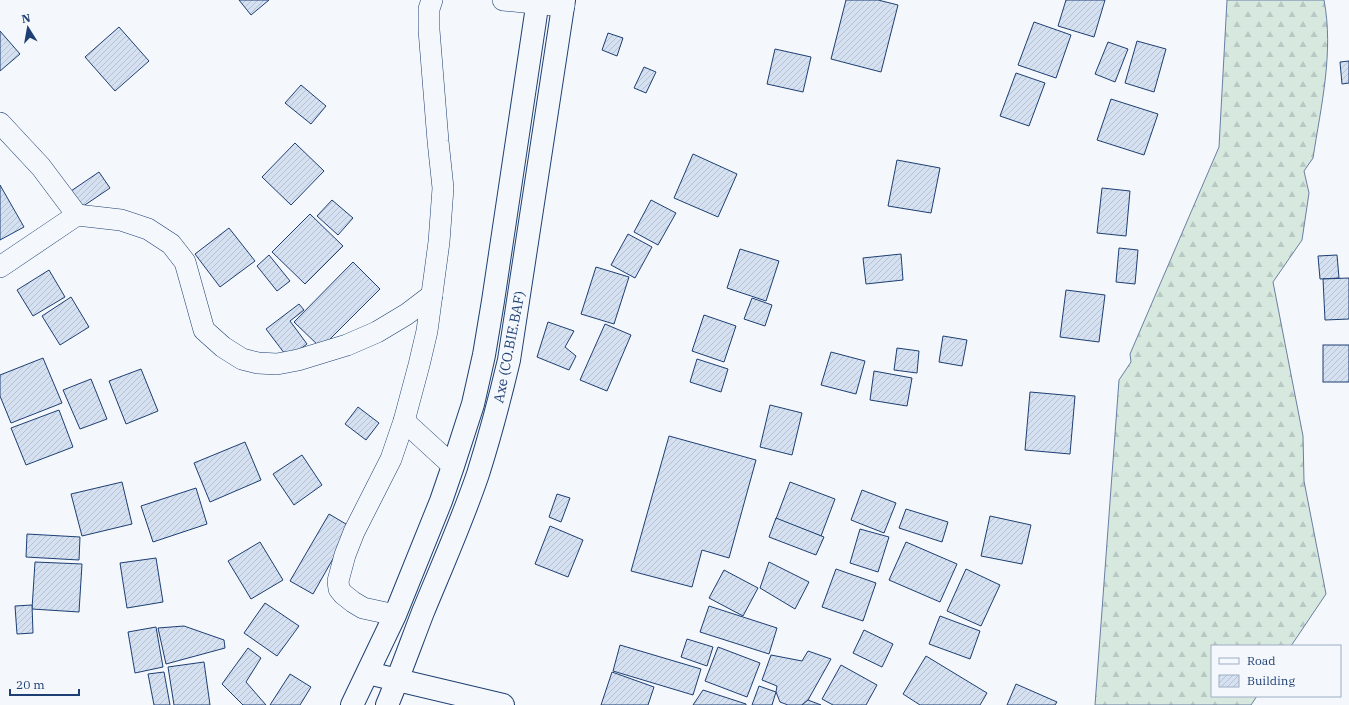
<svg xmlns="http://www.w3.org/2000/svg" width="1349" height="705" font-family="'IBM Plex Serif',serif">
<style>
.forest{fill:url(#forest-firs);stroke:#687fa3}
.building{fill:url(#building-hatch);stroke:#1d3f73}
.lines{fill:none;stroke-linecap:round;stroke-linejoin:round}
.minor-casing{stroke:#1d3f73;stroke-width:22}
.tertiary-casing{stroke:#1d3f73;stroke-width:24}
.trunk-casing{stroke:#1d3f73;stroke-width:24}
.minor{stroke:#f4f7fb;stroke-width:21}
.tertiary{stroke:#f4f7fb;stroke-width:22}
.trunk{stroke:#f4f7fb;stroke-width:22}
.labels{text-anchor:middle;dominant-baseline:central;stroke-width:3;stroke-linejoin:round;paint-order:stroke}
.street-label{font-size:14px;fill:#1d3f73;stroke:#f4f7fb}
</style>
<defs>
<pattern id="forest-firs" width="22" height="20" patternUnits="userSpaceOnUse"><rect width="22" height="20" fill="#d7e8df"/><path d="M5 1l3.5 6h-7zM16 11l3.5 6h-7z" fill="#b8c8c3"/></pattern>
<pattern id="building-hatch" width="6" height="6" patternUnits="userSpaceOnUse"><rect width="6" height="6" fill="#d5e0f0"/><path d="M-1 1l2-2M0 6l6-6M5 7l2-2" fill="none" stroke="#b6c1d1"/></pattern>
</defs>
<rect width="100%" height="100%" fill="#f4f7fb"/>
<!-- forest -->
<path class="forest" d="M1227,0H1324C1334,52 1321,106 1313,158L1304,171L1309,193L1302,240L1273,282L1303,436L1304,481L1326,594L1291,646H1212V696H1257L1251,705H1095L1119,380L1131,362L1130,354L1219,147Z"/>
<!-- building -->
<g class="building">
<path d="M239,0H269L251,15Z"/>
<path d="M846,0H878L898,5L881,72L831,59Z"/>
<path d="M1066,0H1105L1094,37L1058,26Z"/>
<path d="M1034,22L1071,35L1056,78L1018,65Z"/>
<path d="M119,27L149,61L115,91L85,57Z"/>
<path d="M0,31L20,54L0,71Z"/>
<path d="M608,33L623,38L617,56L602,50Z"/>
<path d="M1137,41L1166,49L1154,92L1125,83Z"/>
<path d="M1108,42L1128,49L1115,82L1095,74Z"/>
<path d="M775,49L811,57L803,92L767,84Z"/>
<path d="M1349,61V83L1342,84L1340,62Z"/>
<path d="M644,67L656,72L646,93L634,88Z"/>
<path d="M1016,73L1045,83L1029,126L1000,116Z"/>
<path d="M301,85L326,106L311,124L285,103Z"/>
<path d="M1111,99L1158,114L1144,155L1097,140Z"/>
<path d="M295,143L324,171L291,205L262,177Z"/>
<path d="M693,154L737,174L718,217L674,198Z"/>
<path d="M897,160L940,168L931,213L888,206Z"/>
<path d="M99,172L110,188L79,209L68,193Z"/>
<path d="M0,185L24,227L0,240Z"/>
<path d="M1102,188L1130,191L1126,236L1097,233Z"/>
<path d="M332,200L353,218L338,235L317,216Z"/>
<path d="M651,200L676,213L658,245L634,232Z"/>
<path d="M310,214L343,246L305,284L272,252Z"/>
<path d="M229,228L255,261L220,287L195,254Z"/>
<path d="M628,234L652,247L635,278L611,265Z"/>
<path d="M1119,248L1138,250L1135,284L1116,282Z"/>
<path d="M740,249L779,261L766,301L727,288Z"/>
<path d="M901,254L903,280L866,284L863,258Z"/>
<path d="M269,255L290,281L277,291L257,266Z"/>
<path d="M1337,255L1339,278L1320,279L1318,256Z"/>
<path d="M353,262L380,289L321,348L294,322Z"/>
<path d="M596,267L629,277L614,324L581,314Z"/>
<path d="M49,270L65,297L33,316L17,290Z"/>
<path d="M1349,278V319L1325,320L1323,279Z"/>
<path d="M1066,290L1105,295L1099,342L1060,337Z"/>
<path d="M71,297L89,327L60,345L42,316Z"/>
<path d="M752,298L772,305L765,326L744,319Z"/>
<path d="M299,304L304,310L290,321L307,344L288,358L266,329Z"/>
<path d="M704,315L736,326L724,362L692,351Z"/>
<path d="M548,322L574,331L565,347L576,356L569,370L537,357Z"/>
<path d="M605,324L631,335L607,391L580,380Z"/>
<path d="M943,336L967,340L962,366L939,362Z"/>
<rect x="1323" y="345" width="26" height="37"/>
<path d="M897,348L919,351L917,373L894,370Z"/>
<path d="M831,352L865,361L856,394L821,385Z"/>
<path d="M43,358L62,403L11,423L0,396V375Z"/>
<path d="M697,359L728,369L721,392L690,382Z"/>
<path d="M141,369L158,411L126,424L109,381Z"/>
<path d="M874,371L912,378L907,406L870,400Z"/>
<path d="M91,379L107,419L80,429L63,390Z"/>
<path d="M1030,392L1075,396L1070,454L1025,450Z"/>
<path d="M770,405L802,413L792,455L760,447Z"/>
<path d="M358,407L379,423L366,440L345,424Z"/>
<path d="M59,410L73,447L26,465L11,428Z"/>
<path d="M669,436L756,460L729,558L702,550L692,587L631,571Z"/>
<path d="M245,442L261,480L210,502L194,463Z"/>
<path d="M302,455L322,485L294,505L273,474Z"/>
<path d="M122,482L132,524L82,536L71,494Z"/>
<path d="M790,482L835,499L821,536L776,519Z"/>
<path d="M196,488L207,524L153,542L141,506Z"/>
<path d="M862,490L896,503L884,533L851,520Z"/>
<path d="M557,494L570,498L561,522L549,517Z"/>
<path d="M906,509L948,522L942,542L899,528Z"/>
<path d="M329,514L351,527L313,594L290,581Z"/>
<path d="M990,516L1031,525L1022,564L981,556Z"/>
<path d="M776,518L824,537L816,555L769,537Z"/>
<path d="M550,526L583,540L568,577L535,564Z"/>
<path d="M860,529L889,537L878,572L850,563Z"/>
<path d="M27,534L80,537L79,560L26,557Z"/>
<path d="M260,542L283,580L251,599L228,561Z"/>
<path d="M906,542L957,564L940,602L889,580Z"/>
<path d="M156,558L163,602L127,608L120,563Z"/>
<path d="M35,562L82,564L79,612L32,609Z"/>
<path d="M769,562L809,582L795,609L760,588Z"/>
<path d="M836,569L876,583L863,621L822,607Z"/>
<path d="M966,569L1000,585L981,626L947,611Z"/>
<path d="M724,570L758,588L743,616L709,598Z"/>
<path d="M265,603L299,626L277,656L244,633Z"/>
<path d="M32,605L33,633L17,634L15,606Z"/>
<path d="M709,606L777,628L769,654L700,632Z"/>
<path d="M940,616L980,631L970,659L929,644Z"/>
<path d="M184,626L224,640L225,648L166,664L158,628Z"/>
<path d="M156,627L163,667L135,673L128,632Z"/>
<path d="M864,630L893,644L882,667L853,653Z"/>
<path d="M687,639L713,647L707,666L681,657Z"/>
<path d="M620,645L701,669L693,695L613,671Z"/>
<path d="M718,647L760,663L747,697L705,681Z"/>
<path d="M248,648L261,658L246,682L266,705H243L222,684Z"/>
<path d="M808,651L831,659L808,700L802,705H788L780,702L776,692L777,686L762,680L771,655L802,661Z"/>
<path d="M926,656L987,693L980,705H920L903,694Z"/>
<path d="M204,662L210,705H174L168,667Z"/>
<path d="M841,665L877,685L866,705H833L822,699Z"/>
<path d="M164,672L170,705H154L148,674Z"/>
<path d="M612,672L654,687L648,705H601Z"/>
<path d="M290,674L311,687L300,705H270Z"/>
<path d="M1016,684L1057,702L1055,705H1007Z"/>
<path d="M759,686L776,692L772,705H752Z"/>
<path d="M703,690L746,704V705H693Z"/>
<path d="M808,700L821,705H802Z"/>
</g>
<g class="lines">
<defs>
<g id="minor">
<path d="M503,0L564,6"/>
<path d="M0,123L41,167L77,215"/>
<path d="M0,267L77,215L121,220L148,229L171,244L185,262L204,330L223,347L242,359L258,363L277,364L298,360L347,345L377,332L407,314L432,295"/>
<path d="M404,421L453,466"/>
<path d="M395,615L363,608L353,602L343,594L339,589L338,581L345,555L354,532L391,459L404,421L419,365L427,331L439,242L443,188L438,141L429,30V9L432,0"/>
</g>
<path id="tertiary" d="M368,673L503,705"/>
<g id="trunk">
<path d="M352,705L395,615L441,501L453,466L473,404L484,355L493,301L538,0"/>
<path d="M387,705C400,674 411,643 423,612C442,566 462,521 478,474C490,436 500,398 509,360L564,0"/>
</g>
</defs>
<!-- minor casing -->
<use href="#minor" class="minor-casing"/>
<!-- tertiary casing -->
<use href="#tertiary" class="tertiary-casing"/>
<!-- trunk casing -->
<use href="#trunk" class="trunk-casing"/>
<!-- minor -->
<use href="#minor" class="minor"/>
<!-- tertiary -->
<use href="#tertiary" class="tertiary"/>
<!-- trunk -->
<use href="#trunk" class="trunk"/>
</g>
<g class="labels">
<!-- street labels -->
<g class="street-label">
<text transform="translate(509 347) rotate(-79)">Axe (CO.BIE.BAF)</text>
</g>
</g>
<!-- legend -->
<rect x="1211" y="645" width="130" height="52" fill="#f4f7fb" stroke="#9eadc5"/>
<rect x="1219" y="658" width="20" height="6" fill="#f4f7fb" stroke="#9eadc5"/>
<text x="1247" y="665" font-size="12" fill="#1d3f73">Road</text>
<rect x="1219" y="675" width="20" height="12" fill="url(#building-hatch)" stroke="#9eadc5"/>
<text x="1247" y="685" font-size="12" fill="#1d3f73">Building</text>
<!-- north arrow -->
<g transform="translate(28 28) rotate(349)" stroke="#f4f7fb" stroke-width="3" paint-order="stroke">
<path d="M0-3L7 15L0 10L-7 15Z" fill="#1d3f73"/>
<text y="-6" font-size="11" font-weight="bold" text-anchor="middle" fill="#1d3f73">N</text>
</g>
<!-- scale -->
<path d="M10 689v6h69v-6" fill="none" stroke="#1d3f73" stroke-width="2"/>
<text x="16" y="689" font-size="12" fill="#1d3f73" stroke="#f4f7fb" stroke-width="3" paint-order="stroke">20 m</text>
</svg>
